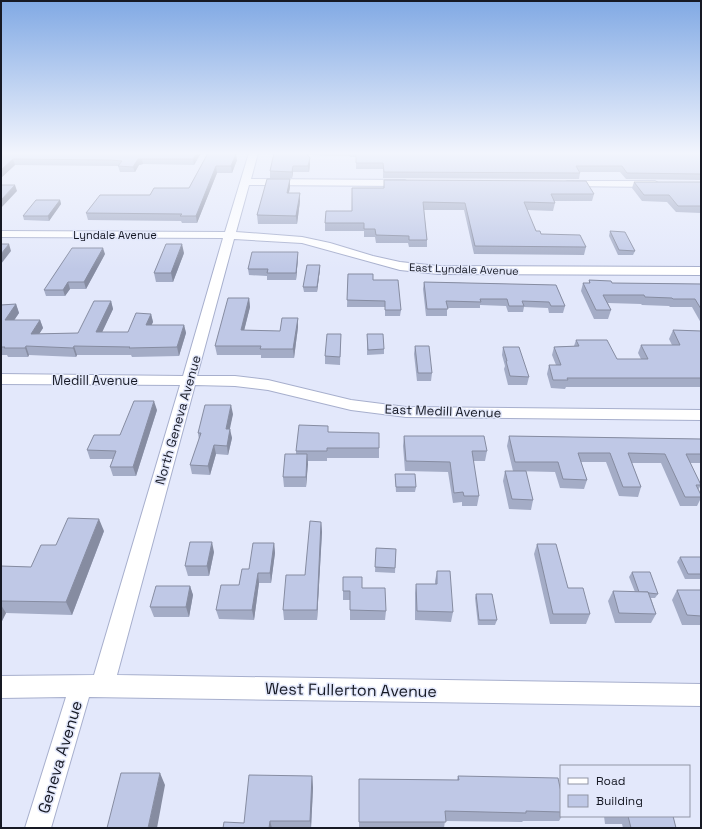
<svg xmlns="http://www.w3.org/2000/svg" width="702" height="829" font-family="'Space Grotesk',sans-serif">
<style>
.lines{fill:none;stroke-linecap:round;stroke-linejoin:round}
.minor-casing{stroke:#a7afcd;stroke-width:2}
.minor{fill:#fff;fill-rule:evenodd}
.wall{fill:#a4acc6}
.shaded-wall{fill:#868ca1}
.building{fill:#bfc8e6;stroke:#868ca1}
.labels{text-anchor:middle;dominant-baseline:central;stroke-width:3;stroke-linejoin:round;paint-order:stroke}
.far-street-label{font-size:11px;fill:#161924;stroke:#e3e8fb}
.street-label{font-size:13px;fill:#161924;stroke:#e3e8fb}
.near-street-label{font-size:16px;fill:#161924;stroke:#e3e8fb}
</style>
<rect width="100%" height="100%" fill="#e3e8fb"/>
<g class="lines">
<defs>
<g id="minor">
<path d="M249,153H258L251,179L405,180L410,183L405,186L249,185L236,232L302,237L330,243L373,256L400,262L438,266L701,267V275L438,274L400,270L302,243L234,239L197,376H235L268,380L351,400L406,407L701,410V420L406,417L351,410L268,390L235,386L195,385L117,675L701,684V706L89,697L51,828H25L66,697L1,698V676L94,675L180,385L1,384V374L183,376L223,238L1,237V231L225,232Z"/>
<path d="M567,181H655L660,184L655,187L563,186L562,184Z"/>
</g>
</defs>
<!-- minor casing -->
<use href="#minor" class="minor-casing"/>
<!-- minor -->
<use href="#minor" class="minor"/>
</g>
<!-- wall -->
<g class="wall">
<path d="M1,153H201L194,165L143,164L139,165L135,172H120L118,166H112L15,165L1,178Z"/>
<path d="M208,153L237,160L232,173H217L197,223H182L181,221L88,220L86,213L150,195L189,188Z"/>
<path d="M274,153H701V180L626,179L620,172H579L580,173L579,179L383,178V169H356V157H350V156L308,155L310,164L309,172H293L292,178H270V171Z"/>
<path d="M290,179V187L289,193H300V201L297,224H258L257,215Z"/>
<path d="M384,180L594,194L592,201H554L555,203L553,211L527,210L536,231L541,234L586,247L584,255L474,254L464,210H424L427,240V247H409L408,243H376L375,237H364V231H325V223L352,211L384,188Z"/>
<path d="M634,182H701V213L676,212L667,202L642,201L632,188Z"/>
<path d="M60,200L61,204L49,221L24,220L23,216Z"/>
<path d="M610,231L635,251L633,255H618L609,236Z"/>
<path d="M298,252V258L296,280H267V276L249,275L248,269Z"/>
<path d="M184,253L173,282H156L154,273Z"/>
<path d="M105,254L86,289H70L65,296H46L44,290Z"/>
<path d="M320,269L317,292H304L303,287Z"/>
<path d="M348,274L373,280L401,310L400,316H385V307H347Z"/>
<path d="M589,280L612,283L701,284V323L692,307H670L669,306L642,305L641,304L608,303L611,310L608,319H594L581,291L583,283H589Z"/>
<path d="M424,282L556,285L565,306L563,313H549L548,308L524,307L523,312H508L506,306L480,305V308H447V316H426L423,289Z"/>
<path d="M249,298L250,307L244,330L280,331L298,318V327L294,358H261V355H217L215,346Z"/>
<path d="M111,301L113,309L102,332H128L151,314L153,322L151,325H184L186,333L179,356L132,357L131,355H77L76,357L29,355L28,357H8L7,355H1V305L16,304L19,313L14,320H40L43,328L39,334L78,333Z"/>
<path d="M673,330L701,331V387H566L565,389L551,388L547,374L549,365H556L552,355L554,347L574,346L576,340L617,359H641L638,353L641,345H672L669,339Z"/>
<path d="M341,334L340,365L325,364V356Z"/>
<path d="M367,334L384,349V354L367,355Z"/>
<path d="M415,346L432,373L431,381H417L414,354Z"/>
<path d="M503,347L529,377L527,385H508L504,369L505,366L502,355Z"/>
<path d="M157,410L136,476H113L110,467L113,459H90L87,450L120,435Z"/>
<path d="M233,414L229,429L232,438L228,455L216,454L210,475L192,474L190,465L199,440L198,433Z"/>
<path d="M328,426V432L379,448V458H327V461H308L306,487H284L283,477L296,454V451Z"/>
<path d="M404,436L487,451L485,461H473L479,496L477,506H462V502L453,503L448,472L405,471L403,446Z"/>
<path d="M509,436L701,439V463H690L701,485L698,490L701,495V498L697,506H680L661,463H632L641,487L638,497L619,496L606,462H581L587,480L584,489L560,488L555,472L513,471L507,446Z"/>
<path d="M505,471L533,500L531,510L509,509L503,481Z"/>
<path d="M395,474L416,487L415,492H396Z"/>
<path d="M321,522L322,532L317,620H284L283,610L305,575Z"/>
<path d="M104,531L72,615L6,613L1,623V566L31,567L56,545Z"/>
<path d="M274,543L275,553L271,583H259L254,620L219,619L216,610L239,585L249,569Z"/>
<path d="M537,544L568,588L590,614L586,624H550L534,554Z"/>
<path d="M376,548L396,549L395,573L375,572Z"/>
<path d="M214,552L209,576H188L185,566Z"/>
<path d="M680,557H701V579H685L677,562Z"/>
<path d="M437,571L453,612L451,622L415,620V593L416,584H435V581Z"/>
<path d="M632,572L658,594L655,598H651L656,614L651,623H615L608,601L613,591L635,592L629,577Z"/>
<path d="M190,586L193,595L189,617H154L150,607Z"/>
<path d="M362,588L386,611L385,620H350V600H343V591Z"/>
<path d="M677,590H701V625H682L672,600Z"/>
<path d="M476,594L497,620L495,625H478L475,598Z"/>
<path d="M312,776L313,788L311,828H223L244,823Z"/>
<path d="M458,776L561,792V816H562L559,821H523L522,822L445,821L444,828H359V779L457,780Z"/>
<path d="M604,816H673L676,828H623L622,824H605Z"/>
</g>
<!-- shaded-wall -->
<g class="shaded-wall">
<path d="M197,153H201L194,165L193,159Z"/>
<path d="M236,154L237,160L232,173L231,166Z"/>
<path d="M310,158V164L309,172L308,166Z"/>
<path d="M13,159L15,165L1,178V170Z"/>
<path d="M138,159H142L143,164L139,165L135,172L133,167Z"/>
<path d="M216,166L217,173L197,223L196,216Z"/>
<path d="M293,166V172L292,178V172Z"/>
<path d="M290,179V187L287,201V193Z"/>
<path d="M15,185L17,191L1,208V200Z"/>
<path d="M300,193V201L297,224L296,216Z"/>
<path d="M60,200L61,204L49,221L48,216Z"/>
<path d="M9,244L11,251L1,264V254Z"/>
<path d="M182,244L184,253L173,282L171,273Z"/>
<path d="M103,248L105,254L86,289L84,282Z"/>
<path d="M298,252V258L296,280V273Z"/>
<path d="M320,265V269L317,292V287Z"/>
<path d="M68,282L70,289L65,296L63,290Z"/>
<path d="M249,298L250,307L242,339L241,330Z"/>
<path d="M111,301L113,309L98,341L96,332Z"/>
<path d="M16,304L19,313L9,328L5,320Z"/>
<path d="M151,314L153,322L148,333L146,325Z"/>
<path d="M298,318V327L294,358L293,349Z"/>
<path d="M40,320L43,328L34,342L31,334Z"/>
<path d="M184,325L186,333L179,356L177,347Z"/>
<path d="M26,346L29,355L28,357L25,348Z"/>
<path d="M74,346L77,355L76,357L73,348Z"/>
<path d="M154,401L157,410L136,476L133,467Z"/>
<path d="M231,405L233,414L228,438L226,429Z"/>
<path d="M230,429L232,438L228,455L227,446Z"/>
<path d="M214,445L216,454L210,475L208,466Z"/>
<path d="M307,454L308,464L306,487V477Z"/>
<path d="M99,519L104,531L72,615L66,602Z"/>
<path d="M321,522L322,532L317,620V610Z"/>
<path d="M212,542L214,552L209,576L207,566Z"/>
<path d="M274,543L275,553L271,583L270,573Z"/>
<path d="M258,573L259,583L254,620L252,610Z"/>
<path d="M190,586L193,595L189,617L186,607Z"/>
<path d="M1,605L6,613L1,623Z"/>
<path d="M160,773L165,785L157,828H148Z"/>
<path d="M312,776L313,788L311,828L310,821Z"/>
<path d="M270,821L272,828H269Z"/>
</g>
<!-- building -->
<g class="building">
<path d="M1,153H197L193,159H138L133,167L118,166L122,161L111,160L13,159L1,170Z"/>
<path d="M208,153L236,154L231,166H216L196,216H180L182,214L86,213L100,195H150L154,188H189Z"/>
<path d="M274,153H306L310,158L308,166H293L292,172L270,171Z"/>
<path d="M356,153H701V174L627,173L622,166H576L580,173L384,172L383,163H356Z"/>
<path d="M267,179H290L287,193H300L296,216L257,215Z"/>
<path d="M384,180L586,181L594,194H551L555,203L524,202L536,231H540L541,234L580,235L586,247L475,246L465,203L423,202L427,240H409V236L376,235L375,229H364V223H325L326,211H352V188H384Z"/>
<path d="M634,182H701V206H678L669,195H644Z"/>
<path d="M1,185H15L1,200Z"/>
<path d="M36,200H60L48,216H23Z"/>
<path d="M610,231L625,232L635,251L619,250Z"/>
<path d="M1,244H9L1,254Z"/>
<path d="M166,244H182L171,273H154Z"/>
<path d="M72,248H103L84,282H68L63,290H44Z"/>
<path d="M252,252H298L296,273H267L268,269H248Z"/>
<path d="M307,265H320L317,287H303Z"/>
<path d="M348,274H373V280H398L401,310H385V301L347,300Z"/>
<path d="M589,280L611,281L612,283L701,284V309L695,299H673L672,298L645,297L644,295H603L611,310H596L583,283H590Z"/>
<path d="M424,282L556,285L565,306H551L549,302L522,301L524,306H509L507,299H480L481,302L446,301L448,309H427Z"/>
<path d="M228,298H249L241,330L280,331L282,318H298L293,349H260L261,346H215Z"/>
<path d="M94,301H111L96,332H128L136,313L151,314L146,325H184L177,347L129,348L130,347L74,346L73,348L26,346L25,348H4L5,347H1V305L16,304L5,320H40L31,334L78,333Z"/>
<path d="M673,330L701,331V378H567L568,380H553L549,365H561L554,347L579,346L576,340H607L617,359H648L641,345H680Z"/>
<path d="M327,334H341L340,357L325,356Z"/>
<path d="M367,334H383L384,349L368,350Z"/>
<path d="M415,346H429L432,373H418Z"/>
<path d="M503,347H519L529,377L510,376L506,361H507Z"/>
<path d="M134,401H154L133,467H110L116,451L87,450L94,435H120Z"/>
<path d="M205,405H231L226,429H230L227,446L214,445L208,466L190,465L201,433H198Z"/>
<path d="M299,425L328,426V432L379,433V448H327V451H296Z"/>
<path d="M404,436H484L487,451H472L479,496H464L463,492L454,493L450,462L406,461Z"/>
<path d="M509,436L701,439V454H686L701,485H696L701,495V497H685L665,454L628,453L641,487H623L610,453H578L587,480L563,479L558,462H515Z"/>
<path d="M285,454H307L306,477H283Z"/>
<path d="M505,471H526L533,500L512,499Z"/>
<path d="M395,474H415L416,487H396Z"/>
<path d="M68,518L99,519L66,602L1,601V566L31,567L41,545H56Z"/>
<path d="M310,521L321,522L317,610H283L286,575H305Z"/>
<path d="M190,542H212L207,566H185Z"/>
<path d="M253,543H274L270,573H258L252,610H216L221,585H239L242,569H249Z"/>
<path d="M537,544H556L568,588H583L590,614H553Z"/>
<path d="M376,548L396,549L395,568L375,567Z"/>
<path d="M680,557H701V574H688Z"/>
<path d="M437,571H450L453,612L417,611L416,584H437Z"/>
<path d="M632,572H650L658,594L649,593L648,592H639Z"/>
<path d="M343,577H362V588H385L386,611L350,610V591H343Z"/>
<path d="M156,586H190L186,607H150Z"/>
<path d="M677,590H701V616L687,615Z"/>
<path d="M613,591L648,592L656,614L619,613Z"/>
<path d="M476,594H492L497,620H479Z"/>
<path d="M121,773H160L148,828H107Z"/>
<path d="M249,775L312,776L310,821H270L269,828H223L224,822L244,823Z"/>
<path d="M458,776L558,778L561,792V812L526,811V813L445,811L446,822H359V779L459,780Z"/>
<path d="M611,816H673L676,828H631L628,816Z"/>
</g>
<!-- sky -->
<linearGradient id="sky" x2="0" y2="1"><stop stop-color="#81a9e4"/><stop offset="0.57" stop-color="#f2f5fd"/><stop offset="1" stop-color="#f2f5fd" stop-opacity="0"/></linearGradient>
<rect width="702" height="269" fill="url(#sky)"/>
<g class="labels">
<!-- far-street labels -->
<g class="far-street-label">
<text x="115" y="235">Lyndale Avenue</text>
<text transform="translate(464 269) rotate(2)">East Lyndale Avenue</text>
</g>
<!-- street labels -->
<g class="street-label">
<text x="95" y="380">Medill Avenue</text>
<text transform="translate(443 411) rotate(2)">East Medill Avenue</text>
<text transform="translate(178 420) rotate(-74)">North Geneva Avenue</text>
</g>
<!-- near-street labels -->
<g class="near-street-label">
<text transform="translate(351 690) rotate(1)">West Fullerton Avenue</text>
<text transform="translate(60 757) rotate(-73)">Geneva Avenue</text>
</g>
</g>
<!-- border -->
<rect width="702" height="829" fill="none" stroke="#161924" stroke-width="4"/>
<!-- legend -->
<rect x="560" y="765" width="130" height="52" fill="#e3e8fb" stroke="#9195a5"/>
<rect x="568" y="778" width="20" height="6" fill="#ffffff" stroke="#9195a5"/>
<text x="596" y="785" font-size="12" fill="#161924">Road</text>
<rect x="568" y="795" width="20" height="12" fill="#bfc8e6" stroke="#9195a5"/>
<text x="596" y="805" font-size="12" fill="#161924">Building</text>
</svg>
